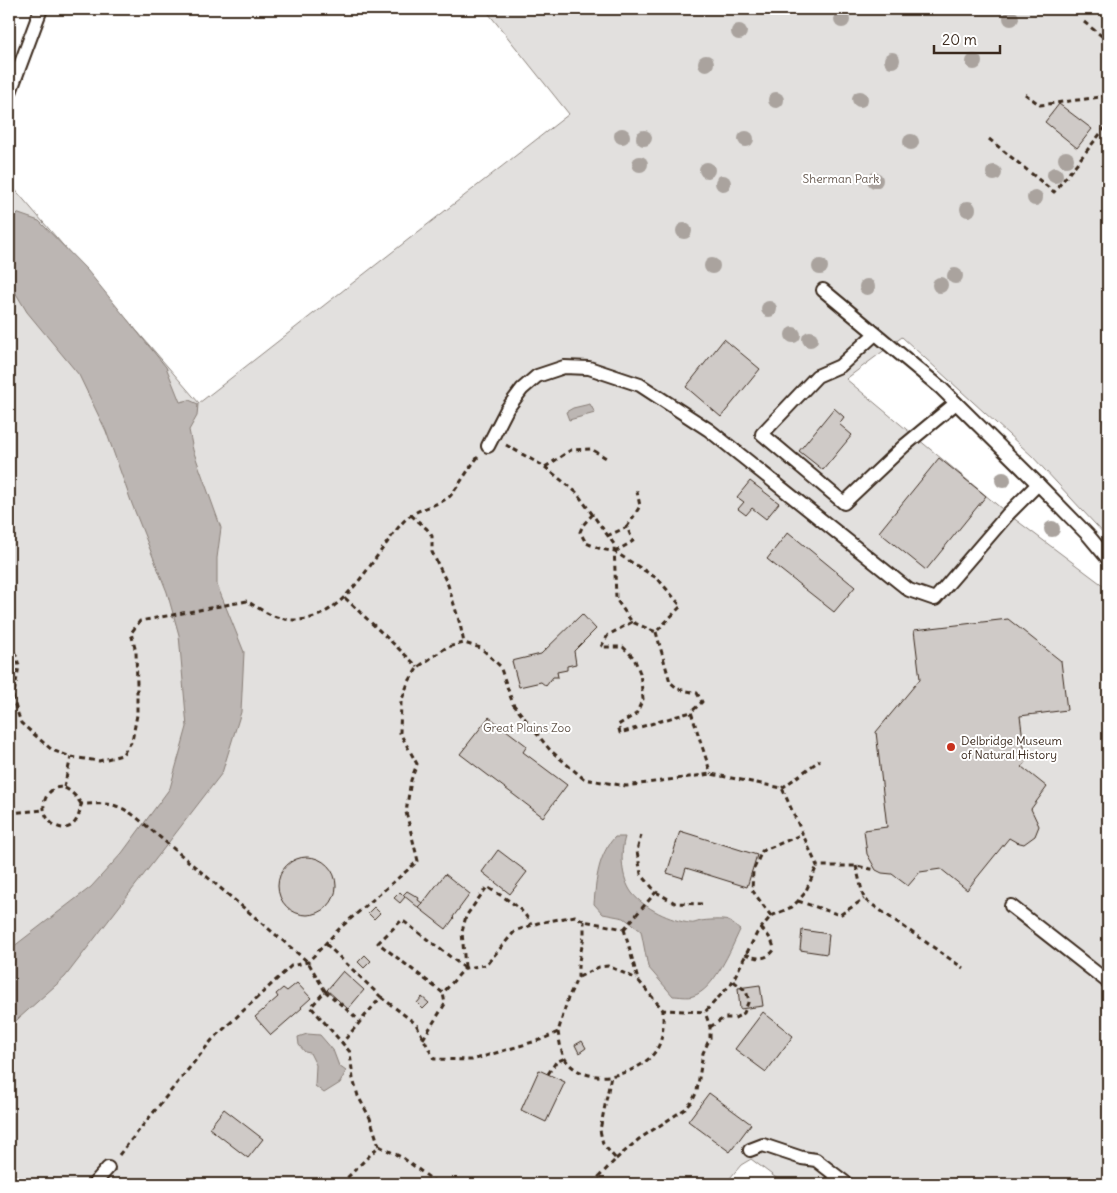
<svg xmlns="http://www.w3.org/2000/svg" width="1117" height="1193" font-family="Delius,sans-serif">
<style>
.green{fill:#e2e0de;stroke:#8e857e}
.water{fill:#bcb6b3;stroke:#887e77}
.building{fill:#cfcac7;stroke:#3b2a1e}
.lines{fill:none;stroke-linecap:round;stroke-linejoin:round}
.lane-casing{stroke:#3b2a1e;stroke-width:16}
.path{stroke:#3b2a1e;stroke-width:3;stroke-dasharray:5 4;stroke-linecap:butt}
.lane{stroke:#fff;stroke-width:12}
.tree{fill:#aaa39e}
.poi-dot{fill:#c8321e;stroke:#fff;stroke-width:2}
.labels{text-anchor:middle;dominant-baseline:central;stroke-width:4;stroke-linejoin:round;paint-order:stroke}
.park-label{font-size:12px;fill:#65584e;stroke:#fff}
.poi-label{font-size:12px;fill:#3b2a1e;stroke:#fff;text-anchor:start}
</style>
<rect width="100%" height="100%" fill="#fff"/>
<filter id="ink" filterUnits="userSpaceOnUse"><feTurbulence type="fractalNoise" baseFrequency=".02" numOctaves="2"/><feDisplacementMap in="SourceGraphic" scale="10" xChannelSelector="R" yChannelSelector="G"/><feConvolveMatrix kernelMatrix="1 2 1 2 8 2 1 2 1" color-interpolation-filters="sRGB"/></filter>
<g filter="url(#ink)">
<!-- green -->
<path class="green" d="M485,9H1108V538L1032,456L902,337L846,379L1008,514L1108,589V1184H784L751,1159L741,1165L725,1184H9V190L12,186L199,403L569,114Z"/>
<!-- water -->
<g class="water">
<path d="M16,213L39,221L87,270L166,367L180,402L189,400L198,404L197,416L189,430L193,450L221,528L217,558V585L244,652L241,712L222,773L65,977L9,1027V950L91,887L122,853L170,788L187,727L179,635L167,592L132,504L106,431L79,375L27,312L9,282V217Z"/>
<path d="M590,404L595,413L569,420L566,412L573,408Z"/>
<path d="M615,837H625C620,853 621,878 632,893C644,908 671,921 690,923C694,924 696,922 701,921C705,920 724,919 728,921C732,922 737,928 740,930C731,949 714,990 693,996C687,998 679,996 673,996L648,967L641,931L624,918L603,914L594,904C596,880 598,855 615,837Z"/>
<path d="M307,1034L320,1035L333,1050L339,1066L346,1071L340,1083L324,1093L315,1086L316,1065L310,1053L305,1052L299,1045L298,1037Z"/>
</g>
<!-- building -->
<g class="building">
<path d="M1059,104L1092,129L1077,148L1045,122Z"/>
<path d="M724,339L760,369L721,417L686,387Z"/>
<path d="M834,408L844,417L839,424L852,435L823,470L799,451Z"/>
<path d="M939,458L986,496L926,570L879,532Z"/>
<path d="M750,481L779,503L766,519L752,508L746,515L738,509L744,502L737,497Z"/>
<path d="M788,532L855,587L834,612L767,559Z"/>
<path d="M582,614L596,629L574,651L576,664L567,666V670L557,672L558,677H553L546,686L541,682L519,687L512,661L541,654Z"/>
<path d="M1008,619L1061,661L1067,710L1020,716L1026,762L1022,767L1047,787L1031,809L1039,826L1035,836L1024,844L1016,842L1009,838L967,890L941,869L920,872L908,886L892,874L882,873L876,870L867,854L864,830L887,827L876,732L920,679L914,630Z"/>
<path d="M489,717L527,746L523,752L567,785L543,817L460,754Z"/>
<path d="M680,831L757,855L747,887L686,868L683,878L667,873Z"/>
<path d="M498,850L527,872L510,894L482,872Z"/>
<circle cx="307" cy="886" r="29"/>
<path d="M445,874L470,894L453,917L454,918L446,929L419,908Z"/>
<path d="M407,891L419,898L418,900L422,903L419,908L403,895Z"/>
<path d="M400,892L405,897L400,903L394,898Z"/>
<path d="M374,907L380,913L374,919L368,913Z"/>
<path d="M802,930L829,934L827,954L800,950Z"/>
<path d="M365,955L371,961L364,968L358,962Z"/>
<path d="M343,971L364,990L348,1009L327,990Z"/>
<path d="M297,983L311,998L301,1007L302,1008L271,1035L255,1017L278,997L276,994L283,988L287,991Z"/>
<path d="M760,985L763,1006L740,1009L738,988Z"/>
<path d="M422,997L429,1003L423,1009L417,1003Z"/>
<path d="M763,1012L793,1036L766,1072L735,1049Z"/>
<path d="M582,1041L586,1048L579,1053L575,1045Z"/>
<path d="M539,1070L565,1082L546,1122L521,1110Z"/>
<path d="M709,1093L751,1124L730,1152L688,1121Z"/>
<path d="M224,1109L263,1139L248,1158L209,1128Z"/>
</g>
<g class="lines">
<defs>
<g id="lane">
<path d="M9,95L41,9"/>
<path d="M823,290L941,388L1038,484L1088,535L1108,559"/>
<path d="M875,334L840,366L817,376L762,434L844,503L904,446L956,403"/>
<path d="M488,446L507,409L522,389L537,376L564,367L589,368L640,385L709,430L909,590L935,599L1008,514L1038,484"/>
<path d="M1011,906L1108,982"/>
<path d="M750,1150L763,1145L802,1158L816,1160L847,1184"/>
<path d="M94,1184L108,1168"/>
</g>
</defs>
<!-- lane casing -->
<use href="#lane" class="lane-casing"/>
<!-- path -->
<g class="path">
<path d="M1084,22L1108,41"/>
<path d="M1025,94L1040,105L1108,96"/>
<path d="M989,139L1054,192L1108,124"/>
<path d="M506,445L545,467L571,450L591,449L608,459"/>
<path d="M545,467L576,492L614,544L616,599L632,622L656,632L681,606L658,579L615,552L601,549L586,543L580,532L583,525L593,514"/>
<path d="M411,515L427,529L432,536V552L448,585L460,624L464,643"/>
<path d="M607,536L627,527"/>
<path d="M615,552L633,541L627,527L640,506L636,487"/>
<path d="M345,598L418,667"/>
<path d="M632,622L608,635L601,647H623L634,658L640,673L643,699L636,714L618,725L620,733L691,712"/>
<path d="M656,632L670,682L678,689L697,693L702,702L691,712L711,774"/>
<path d="M9,645L16,655L19,666L13,699L21,723L52,750L71,757L99,761L122,755L132,741L137,715V684L136,652L131,633L140,621L247,601C258,608 271,617 285,619C333,628 361,577 386,544C392,536 398,527 405,520C417,508 435,507 449,497C455,492 470,466 478,457"/>
<path d="M64,787L71,757"/>
<path d="M782,788L820,760"/>
<path d="M81,804C74,792 60,779 48,794C30,819 76,851 81,804C107,804 114,801 136,817L308,962L325,991L311,1007L350,1052L353,1079L358,1096L370,1118L379,1146"/>
<path d="M9,813L45,810"/>
<path d="M641,835L637,851L641,874L656,892L675,903L702,904"/>
<path d="M856,866L864,899L963,968"/>
<path d="M798,901L840,915L864,899"/>
<path d="M771,916L752,890L753,871L762,851L803,834"/>
<path d="M624,929L638,980L663,1010L705,1012L731,984L757,933L771,916L792,907L798,901L805,893L817,866"/>
<path d="M624,929L656,892"/>
<path d="M326,944L381,997L342,1043"/>
<path d="M745,954C756,959 766,961 774,950C773,940 768,935 761,928"/>
<path d="M465,967L462,932L466,916L487,887C503,897 524,907 531,925"/>
<path d="M465,968L402,920L378,943L443,993L465,968L486,965L515,931L538,923L575,916L584,921L624,929"/>
<path d="M579,977L599,967L608,966L637,979"/>
<path d="M325,991L360,1021"/>
<path d="M381,997L416,1024L434,1059L472,1060L543,1039L558,1032L568,998L578,977V966L584,936V921"/>
<path d="M710,1027L724,1018H735L744,1013L749,1000L746,991L732,980"/>
<path d="M558,1032C560,1043 561,1056 569,1064C592,1088 646,1074 659,1045C664,1034 663,1021 663,1010"/>
<path d="M423,1039L445,1004L443,993"/>
<path d="M548,1074L556,1062L565,1058"/>
<path d="M119,1155L212,1040L291,966L308,962L341,927L418,861L406,812L411,780L417,764L400,733L401,702L408,683L418,667L447,647L464,643L481,648L500,666L513,704L550,750L584,779L626,786L711,774L782,788L817,866H856L876,870"/>
<path d="M616,1159L639,1139L685,1109L692,1102L697,1091L703,1053L710,1038V1027L705,1012"/>
<path d="M341,1184L379,1146L403,1158L438,1184"/>
<path d="M592,1184L616,1159L603,1144L600,1130L611,1076"/>
</g>
<!-- lane -->
<use href="#lane" class="lane"/>
</g>
<!-- trees -->
<g class="tree">
<circle cx="1011" cy="18" r="8"/>
<circle cx="842" cy="20" r="8"/>
<circle cx="739" cy="32" r="8"/>
<circle cx="892" cy="60" r="8"/>
<circle cx="974" cy="62" r="8"/>
<circle cx="706" cy="63" r="8"/>
<circle cx="860" cy="99" r="8"/>
<circle cx="776" cy="100" r="8"/>
<circle cx="622" cy="136" r="8"/>
<circle cx="644" cy="138" r="8"/>
<circle cx="746" cy="139" r="8"/>
<circle cx="911" cy="142" r="8"/>
<circle cx="1066" cy="159" r="8"/>
<circle cx="640" cy="164" r="8"/>
<circle cx="707" cy="170" r="8"/>
<circle cx="994" cy="173" r="8"/>
<circle cx="1055" cy="175" r="8"/>
<circle cx="875" cy="180" r="8"/>
<circle cx="723" cy="183" r="8"/>
<circle cx="1035" cy="198" r="8"/>
<circle cx="968" cy="209" r="8"/>
<circle cx="684" cy="231" r="8"/>
<circle cx="712" cy="266" r="8"/>
<circle cx="820" cy="267" r="8"/>
<circle cx="955" cy="276" r="8"/>
<circle cx="940" cy="285" r="8"/>
<circle cx="867" cy="287" r="8"/>
<circle cx="769" cy="309" r="8"/>
<circle cx="793" cy="335" r="8"/>
<circle cx="810" cy="339" r="8"/>
<circle cx="1003" cy="480" r="8"/>
<circle cx="1052" cy="529" r="8"/>
</g>
</g>
<!-- markers -->
<circle class="poi-dot" cx="951" cy="747" r="5"/>
<g class="labels">
<!-- park labels -->
<g class="park-label">
<text x="841" y="178">Sherman Park</text>
<text x="527" y="727">Great Plains Zoo</text>
</g>
<!-- poi labels -->
<g class="poi-label">
<text x="961" y="740">Delbridge Museum<tspan x="961" dy="14">of Natural History</tspan></text>
</g>
</g>
<!-- margin -->
<rect width="1117" height="1193" fill="none" stroke="#fff" stroke-width="30"/>
<rect x="15" y="15" width="1087" height="1163" fill="none" stroke="#3b2a1e" stroke-width="2" filter="url(#ink)"/>
<!-- scale -->
<path d="M934 45v8h66v-8" fill="none" stroke="#3b2a1e" stroke-width="2.5"/>
<text x="942" y="45" font-size="15" fill="#3b2a1e" stroke="#ffffff" stroke-width="4" paint-order="stroke">20 m</text>
</svg>
